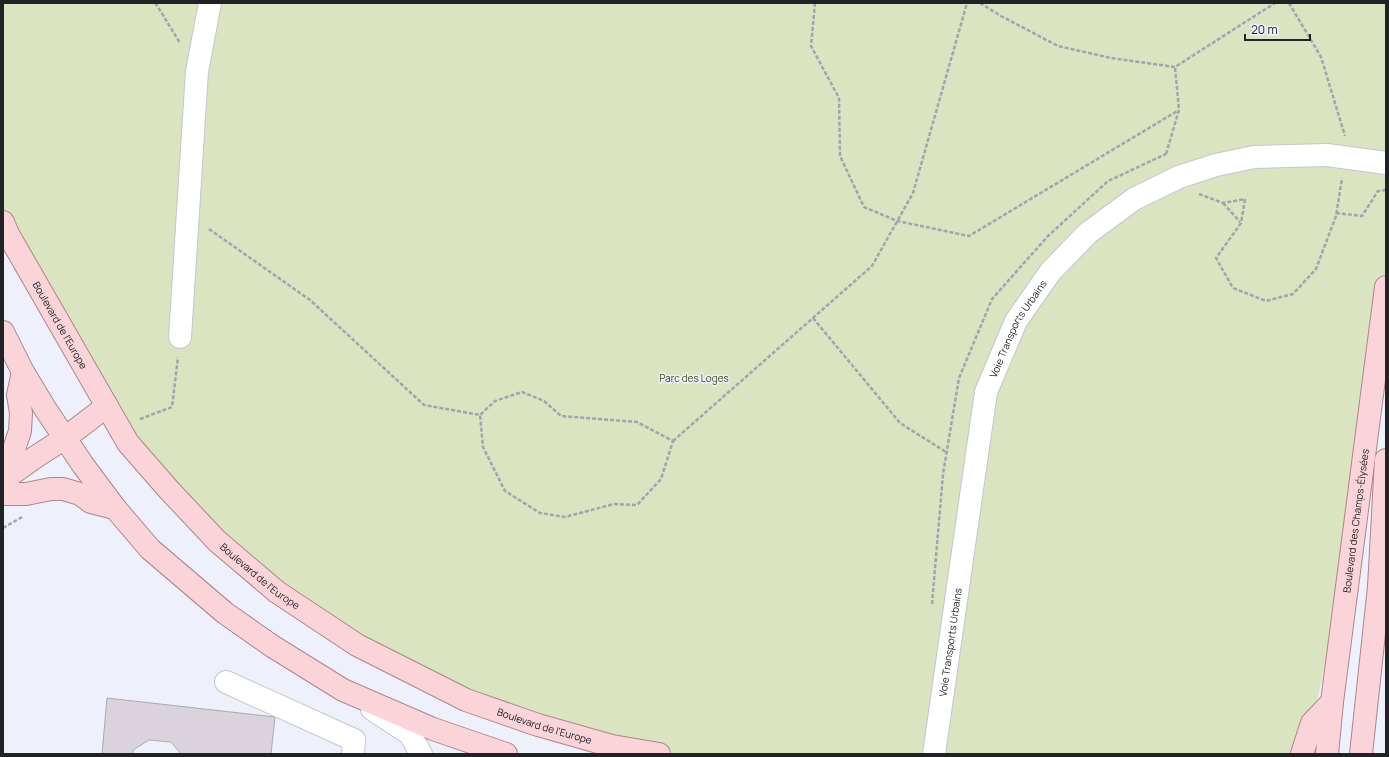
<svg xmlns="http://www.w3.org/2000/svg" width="1389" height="757" font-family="Manrope,sans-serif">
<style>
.green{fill:#dae4c1}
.building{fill:#dbd3db;stroke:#afa7af}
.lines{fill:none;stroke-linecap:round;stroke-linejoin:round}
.minor-casing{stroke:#c3c6d0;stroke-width:24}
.major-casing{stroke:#ad848a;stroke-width:24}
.path{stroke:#a2a3ac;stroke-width:2.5;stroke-dasharray:4 2;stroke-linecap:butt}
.minor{stroke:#fff;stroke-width:22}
.major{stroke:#fbd4d9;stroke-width:22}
.minor-bridge-casing{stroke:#c3c6d0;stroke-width:24;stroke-linecap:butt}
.minor-bridge{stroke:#fff;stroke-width:22}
.labels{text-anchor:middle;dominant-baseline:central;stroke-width:3;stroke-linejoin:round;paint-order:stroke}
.street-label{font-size:10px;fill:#212226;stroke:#eef0fb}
.park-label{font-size:10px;fill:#3c470d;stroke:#eef0fb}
</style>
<rect width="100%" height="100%" fill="#eef0fb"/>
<!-- green -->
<path class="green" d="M3,3H1386V287L1356,529L1312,723L1302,754H659L538,725L357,645L169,490L3,222Z"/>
<!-- building -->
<path class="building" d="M107,698L275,717L271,754H181L171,742L149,740L133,750V754H102Z"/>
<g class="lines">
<defs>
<g id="minor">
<path d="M180,337L197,71L210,3"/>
<path d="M226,682L354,740L353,754"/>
<path d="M372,709L410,734L421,754"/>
<path id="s1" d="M934,754L986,392L1016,321L1051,271L1088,233L1134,199L1179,177L1216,165L1254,157L1327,155"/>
</g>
<g id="major">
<path id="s2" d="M3,222L8,234L128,443L169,490L217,541L277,592L357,645L466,700L538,725L612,746L659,754"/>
<path d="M3,332L23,372L46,410L83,465L115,508L150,549L225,613L272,646L343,690L433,729L506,754"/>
<path d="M12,473L15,446L20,431L21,413L18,395L23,372"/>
<path d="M3,480L37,456L65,438L107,406"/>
<path d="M3,494H26L51,489H63L80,494L91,502L115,508"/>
<path d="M1302,754L1312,723L1332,702"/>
<path id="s3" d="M1327,754L1332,702L1386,287"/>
<path d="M1361,754L1379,587L1386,460"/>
</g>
</defs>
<!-- minor casing -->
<use href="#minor" class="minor-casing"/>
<!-- major casing -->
<use href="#major" class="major-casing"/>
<!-- path -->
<g class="path">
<path d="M155,3L158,7L180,43"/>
<path d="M815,3L811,46L839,98L840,156L864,207L897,221L969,236L1179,110"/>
<path d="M980,3L1001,16L1058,46L1111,58L1175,67L1275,3"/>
<path d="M1289,3L1321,57L1345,136"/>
<path d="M1166,154L1179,110L1175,67"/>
<path d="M1199,194L1223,203L1245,199L1241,223L1216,258L1233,288L1266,301L1293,294L1316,269L1336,216L1342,178"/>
<path d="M1223,203L1240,222"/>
<path d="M1336,213L1362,216L1378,191L1386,190"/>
<path d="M209,229L310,300L424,405L480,415L495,401L522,392L544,401L561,416L637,422L673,441L661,479L637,505L614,504L565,517L540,513L505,491L483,447L480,415"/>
<path d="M813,318L900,423L946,452"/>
<path d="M140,419L172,407L178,357"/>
<path d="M673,441L872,266L913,193L967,3"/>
<path d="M3,528L22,517"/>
<path d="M932,604L943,474L959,378L992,299L1048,236L1108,181L1166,154"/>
</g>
<!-- minor -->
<use href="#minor" class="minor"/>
<!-- major -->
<use href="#major" class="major"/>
<defs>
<path id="minor-bridge" d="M1327,155L1386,163"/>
</defs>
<!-- minor-bridge casing -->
<use href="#minor-bridge" class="minor-bridge-casing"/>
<!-- minor-bridge -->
<use href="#minor-bridge" class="minor-bridge"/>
</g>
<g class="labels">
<!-- street labels -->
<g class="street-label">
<text stroke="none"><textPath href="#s2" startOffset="118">Boulevard de l'Europe</textPath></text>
<text stroke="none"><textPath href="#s1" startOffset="437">Voie Transports Urbains</textPath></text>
<text stroke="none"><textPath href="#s3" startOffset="235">Boulevard des Champs-Élysées</textPath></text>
<text stroke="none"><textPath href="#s2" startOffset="442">Boulevard de l'Europe</textPath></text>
<text stroke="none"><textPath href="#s1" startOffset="113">Voie Transports Urbains</textPath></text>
<text stroke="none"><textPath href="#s2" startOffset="766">Boulevard de l'Europe</textPath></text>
</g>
<!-- park labels -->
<g class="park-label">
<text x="694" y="378">Parc des Loges</text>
</g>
</g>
<!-- border -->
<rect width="1389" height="757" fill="none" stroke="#212226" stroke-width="8"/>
<!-- scale -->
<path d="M1245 34v6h65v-6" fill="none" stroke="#212226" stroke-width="2"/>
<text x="1251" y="34" font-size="12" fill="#212226" stroke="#eef0fb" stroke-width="3" paint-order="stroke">20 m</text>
</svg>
